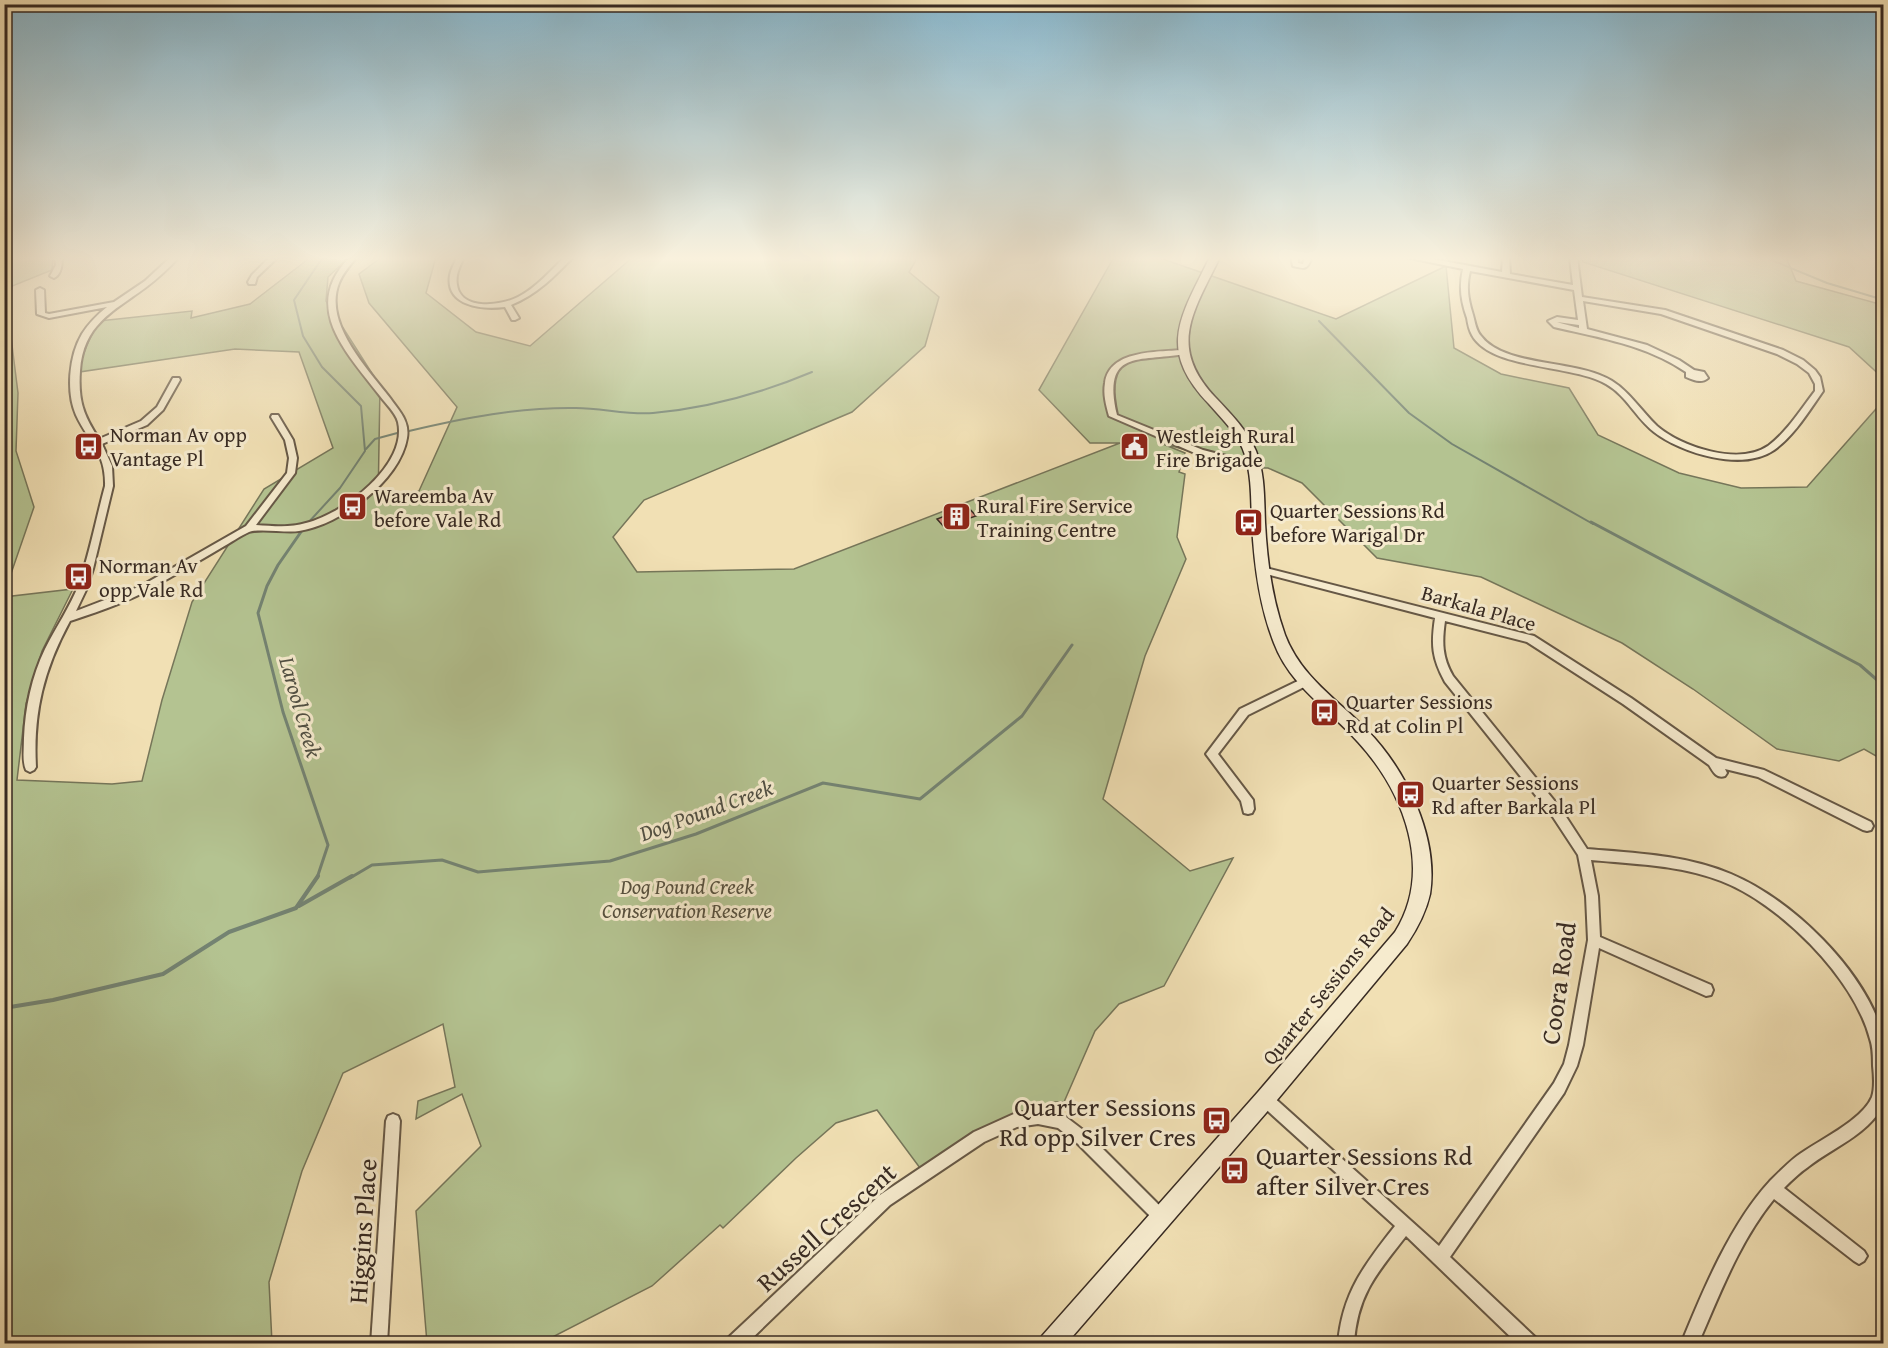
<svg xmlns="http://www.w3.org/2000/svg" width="1888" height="1348" font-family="'Gentium Book Plus',serif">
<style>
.green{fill:#b4c391;stroke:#76765a;stroke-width:1.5}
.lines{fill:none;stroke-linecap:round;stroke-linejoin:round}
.stream-far2{stroke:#748372;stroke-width:2}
.stream-far1{stroke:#748372;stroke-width:3}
.stream{stroke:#748372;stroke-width:4}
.building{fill:#d78d7e;stroke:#372a22;stroke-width:1.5}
.street-casing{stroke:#665846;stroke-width:4}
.secondary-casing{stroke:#372a22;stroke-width:3}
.street{fill:#f6ebce;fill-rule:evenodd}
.secondary{fill:#f6ebce;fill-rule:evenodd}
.labels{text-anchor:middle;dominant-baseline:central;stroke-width:6;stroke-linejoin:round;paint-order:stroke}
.poi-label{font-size:21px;fill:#372a22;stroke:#f6ebce;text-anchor:start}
.street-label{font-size:21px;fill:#372a22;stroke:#f6ebce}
.park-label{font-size:21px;font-style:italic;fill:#56503e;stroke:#f6ebce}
.water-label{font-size:22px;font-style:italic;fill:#504f43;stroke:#f6ebce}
.near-street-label{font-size:26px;fill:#372a22;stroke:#f6ebce}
.near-poi-label{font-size:26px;fill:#372a22;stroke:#f6ebce;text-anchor:end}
</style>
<rect width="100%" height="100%" fill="#f1e0b4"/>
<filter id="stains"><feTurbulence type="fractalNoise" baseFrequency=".00333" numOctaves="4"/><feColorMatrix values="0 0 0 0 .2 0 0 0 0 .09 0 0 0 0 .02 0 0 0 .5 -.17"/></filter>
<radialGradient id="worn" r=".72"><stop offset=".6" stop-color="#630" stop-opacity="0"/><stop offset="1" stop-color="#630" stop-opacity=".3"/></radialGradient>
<!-- green -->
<g class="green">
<path d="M5,257H53L52,270L5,289Z"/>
<path d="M311,257H349L328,277L326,301L380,386L378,505L419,491L457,407L369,303L359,274L382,257H436L426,293L476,332L530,346L633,257H918L909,272L939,297L925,346L852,412L644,500L613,537L637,572L794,569L1120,443H1090L1039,390L1114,257H1157L1336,319L1446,266L1454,348L1501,374L1569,388L1598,435L1679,473L1741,488L1807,487L1883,401V760L1864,749L1839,761L1777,749L1693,689L1622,643L1481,577L1377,558L1302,483L1268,468H1249L1158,442L1185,453L1179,472L1185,474L1177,537L1186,559L1145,656L1103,799L1190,871L1233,858L1164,986L1119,1004L1095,1031L1064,1102H1054L1052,1116L973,1135L920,1168L877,1110L836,1123L796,1158L723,1228L720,1225L652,1286L541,1343H427L416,1211L481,1146L462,1094L416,1119L418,1101L455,1087L443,1024L343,1073L302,1171L269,1282L272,1343H5L4,597L73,589L42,651L26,704L17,780L112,784L142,781L162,700L192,602L264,489L333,448L299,352L235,349L79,372C82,353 90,338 99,321L192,311L191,318L250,304Z"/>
<path d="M1582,257H1786L1796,281L1883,305V378L1849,347L1583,262Z"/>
<path d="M5,289L18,393L16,451L34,507L5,591Z"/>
</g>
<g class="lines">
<!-- stream-far2 -->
<g class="stream-far2">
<path d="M1764,257L1827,283L1884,300"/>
<path d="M1319,321L1409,413L1452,444L1593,524"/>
<path d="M409,431C464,418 520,407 576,408C602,408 627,415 653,413C708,408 762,393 812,372"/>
<path d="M366,449L375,439L401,432"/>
<path d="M307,524L340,488L365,451L361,406L322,367L303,336L294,300L323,257"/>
</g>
<!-- stream-far1 -->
<g class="stream-far1">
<path d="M1591,522L1860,665L1884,686"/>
<path d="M303,529L278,565L267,586L258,613L283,712L328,845L317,878"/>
<path d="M350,878L372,865L442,860L478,872L610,861L696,834L823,783L920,799L1022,716L1072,645"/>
</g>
<!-- stream -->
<g class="stream">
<path d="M299,906L352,876"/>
<path d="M4,1008L53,1000L163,974L229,932L296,908L318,876"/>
</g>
</g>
<!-- building -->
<path class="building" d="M968,507L976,516L944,527L937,519Z"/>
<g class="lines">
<defs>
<g id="street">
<path d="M55,257H62C62,265 61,275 54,278L50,276L56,265Z"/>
<path d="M171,257H179C169,268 157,279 145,288C112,312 83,325 80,371C78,400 83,415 99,439L141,421L157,407L173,378H179L180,380L163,410L147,425L102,444L112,466L113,486L93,569L87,588L76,611L141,586L246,526L287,473L289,458L285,440L271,417L272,415H278L293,440L297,458L295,473L256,525C273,526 290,528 306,523C343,514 408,465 398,422C396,413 385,403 380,396C347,353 300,307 350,257H357C350,265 343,273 339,283C323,323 367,368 390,398C399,411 410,421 407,438C400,481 340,525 299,531C286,533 259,528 249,532C240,536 230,543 221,548C198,562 174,575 150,589C129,601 95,613 70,621C44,669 33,712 36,767L34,770L30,772L26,770C22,761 24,749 24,738C25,708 32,676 45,649C56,627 70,607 79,584C90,552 96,519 105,486C106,452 89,443 76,415C66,392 69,356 82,334C89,323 97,315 107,307L49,318L37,314L36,290L40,288L44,290L45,313L49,314L114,302L145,281Z"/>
<path d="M270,257H278L257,277L255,284H249L248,282L252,275Z"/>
<path d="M457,257H464C460,266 455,275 457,285C461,311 501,306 518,297C536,288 550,271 565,257H573C555,276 536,295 511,305L519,318L515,320H512L505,307C482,310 445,306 450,275C451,269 455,263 457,257Z"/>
<path d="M1291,257H1298V263L1303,264L1305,257H1312C1307,270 1305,269 1293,266Z"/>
<path d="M1405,257H1422L1502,272L1503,257H1509L1510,274L1573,285L1570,257H1577L1582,297L1665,310L1783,350L1803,360L1815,370L1820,377L1823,391C1809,411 1794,436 1774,450C1742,472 1681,453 1654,432C1636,418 1626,395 1606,384C1572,364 1491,370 1472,335C1469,330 1468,324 1467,318C1461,301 1459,287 1463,269ZM1470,271L1574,290L1578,320L1557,317L1548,321L1554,327C1601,338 1646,345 1686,372V377C1694,380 1701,384 1708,378L1704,372L1694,370L1679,360L1647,345L1587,329L1583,301L1661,314L1777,354L1797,364L1809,373L1815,384V391C1801,409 1787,432 1768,446C1739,466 1681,447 1657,426C1642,412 1630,392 1612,381C1578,359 1505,368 1481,336C1476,331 1475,322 1473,315C1468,299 1466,287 1470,271ZM1557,322L1579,325V328L1560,323Z"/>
<path d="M1182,350L1186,352L1185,354C1138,362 1102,349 1117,415L1203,450L1257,464V468L1236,465L1197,454L1109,416C1106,405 1103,394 1105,383C1109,350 1157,352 1182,350Z"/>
<path d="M1262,567L1534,636L1631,698L1716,758L1764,770L1871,822L1873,826L1871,830L1867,831L1863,830L1758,777L1725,769L1727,773L1725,776C1716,779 1713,771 1709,765L1623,704L1527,642L1445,621C1442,642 1442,657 1453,676L1561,809L1587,849C1635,853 1686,855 1731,874C1792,900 1864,969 1883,1035C1886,1046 1884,1060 1884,1071C1884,1082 1887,1098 1882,1107C1867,1135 1832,1148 1808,1167C1799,1173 1791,1181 1784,1188L1864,1251L1867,1256L1864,1261L1859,1264L1854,1261L1774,1199C1739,1242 1720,1294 1698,1344H1681C1703,1290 1731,1223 1770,1181C1779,1172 1788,1163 1797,1156C1817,1141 1862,1121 1872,1097C1875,1088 1874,1075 1873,1066C1873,1057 1873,1047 1870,1039C1854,977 1779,903 1721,881C1680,865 1634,864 1591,860L1598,896L1600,937L1711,985L1713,990L1711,995L1706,996L1599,948L1583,1045L1577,1066L1564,1093L1450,1257L1536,1338L1538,1344H1518L1406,1236C1377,1273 1357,1295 1354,1344H1338C1342,1293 1365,1264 1395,1226L1260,1104L1258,1099L1260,1094L1265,1092L1270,1094L1439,1246L1554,1083L1564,1064L1569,1045L1588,940L1586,896L1578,855L1553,817L1445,682C1432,658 1431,645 1435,618L1259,572L1257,570L1259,568Z"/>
<path d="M1304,678L1308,679L1309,682L1308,685L1248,715L1218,754L1253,800L1254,809L1252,813L1248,814L1244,813L1241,801L1206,754L1240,709Z"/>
<path d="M1038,1110L1066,1117L1087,1133L1166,1212L1169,1217L1166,1222L1161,1225L1156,1222L1077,1143L1058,1128L1038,1124L1017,1127L984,1142L890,1205L746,1344H726L728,1338L880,1195L974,1132L1016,1113Z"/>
<path d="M393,1114L398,1116L400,1121L387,1344H371L386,1121L388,1116Z"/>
</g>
<path id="secondary" d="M1210,257H1220C1194,311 1167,346 1215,397C1231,414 1247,430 1256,451C1265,474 1264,499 1265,523C1267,561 1272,599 1285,635C1301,677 1337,699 1367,730C1406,770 1439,837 1430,894C1426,912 1417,929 1407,944L1272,1106L1066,1344H1039L1042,1336L1258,1092L1395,932C1434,870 1404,792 1358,742C1329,709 1290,686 1274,643C1259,605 1254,564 1252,523C1251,501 1252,477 1245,455C1239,435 1223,420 1209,404C1156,349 1181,316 1210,257Z"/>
</defs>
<!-- street casing -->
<use href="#street" class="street-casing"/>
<!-- secondary casing -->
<use href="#secondary" class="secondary-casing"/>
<!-- street -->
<use href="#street" class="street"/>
<!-- secondary -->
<use href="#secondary" class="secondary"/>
</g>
<!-- sky -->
<linearGradient id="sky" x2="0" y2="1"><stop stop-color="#89b8ce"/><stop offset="0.58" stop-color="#f9f1dd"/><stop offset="1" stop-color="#f9f1dd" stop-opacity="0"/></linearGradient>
<rect width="1888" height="446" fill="url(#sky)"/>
<!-- icons -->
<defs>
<symbol id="bus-square" viewBox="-11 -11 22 22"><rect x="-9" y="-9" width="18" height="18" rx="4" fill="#8f2418" stroke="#f6ebce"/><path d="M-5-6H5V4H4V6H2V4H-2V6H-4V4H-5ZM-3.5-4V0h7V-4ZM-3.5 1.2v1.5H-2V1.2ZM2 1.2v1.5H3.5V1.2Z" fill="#fff"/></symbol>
<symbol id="civic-square" viewBox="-11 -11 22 22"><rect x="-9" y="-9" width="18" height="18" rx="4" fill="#8f2418" stroke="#f6ebce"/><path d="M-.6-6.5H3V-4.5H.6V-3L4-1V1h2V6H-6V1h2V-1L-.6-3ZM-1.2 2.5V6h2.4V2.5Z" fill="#fff"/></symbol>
<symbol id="building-square" viewBox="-11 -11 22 22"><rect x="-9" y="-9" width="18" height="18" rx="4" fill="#8f2418" stroke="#f6ebce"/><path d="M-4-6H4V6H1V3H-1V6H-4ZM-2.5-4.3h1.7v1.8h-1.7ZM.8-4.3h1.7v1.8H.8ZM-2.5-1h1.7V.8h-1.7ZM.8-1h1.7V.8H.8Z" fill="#fff"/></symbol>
</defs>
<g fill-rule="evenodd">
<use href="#bus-square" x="72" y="430" width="33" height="33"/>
<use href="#civic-square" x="1118" y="430" width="33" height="33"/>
<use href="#bus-square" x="336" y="490" width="33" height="33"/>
<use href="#building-square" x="940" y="500" width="33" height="33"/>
<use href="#bus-square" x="1232" y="506" width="33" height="33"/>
<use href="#bus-square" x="62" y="560" width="33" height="33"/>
<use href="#bus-square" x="1308" y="696" width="33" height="33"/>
<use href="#bus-square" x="1394" y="778" width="33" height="33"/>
<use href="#bus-square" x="1200" y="1104" width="33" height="33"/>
<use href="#bus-square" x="1218" y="1154" width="33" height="33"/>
</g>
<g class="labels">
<!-- poi labels -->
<g class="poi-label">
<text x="110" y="434">Norman Av opp<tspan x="110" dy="24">Vantage Pl</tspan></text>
<text x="1156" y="435">Westleigh Rural<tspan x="1156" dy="24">Fire Brigade</tspan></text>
<text x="374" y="495">Wareemba Av<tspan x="374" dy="24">before Vale Rd</tspan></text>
<text x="977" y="505">Rural Fire Service<tspan x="977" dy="24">Training Centre</tspan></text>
<text x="1270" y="510">Quarter Sessions Rd<tspan x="1270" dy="24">before Warigal Dr</tspan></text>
<text x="99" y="565">Norman Av<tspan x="99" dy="24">opp Vale Rd</tspan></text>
<text x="1346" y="701">Quarter Sessions<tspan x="1346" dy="24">Rd at Colin Pl</tspan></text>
<text x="1432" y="782">Quarter Sessions<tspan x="1432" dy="24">Rd after Barkala Pl</tspan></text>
</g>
<!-- street labels -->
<g class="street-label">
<text transform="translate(1479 608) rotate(16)">Barkala Place</text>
<text transform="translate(1328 986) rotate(-51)">Quarter Sessions Road</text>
</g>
<!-- park labels -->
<g class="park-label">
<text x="687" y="886">Dog Pound Creek<tspan x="687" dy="24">Conservation Reserve</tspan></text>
</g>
<!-- water labels -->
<g class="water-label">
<text transform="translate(301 707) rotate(74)">Larool Creek</text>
<text transform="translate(706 810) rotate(-20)">Dog Pound Creek</text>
</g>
<!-- near-street labels -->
<g class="near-street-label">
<text transform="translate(1558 983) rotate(-82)">Coora Road</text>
<text transform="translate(826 1227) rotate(-42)">Russell Crescent</text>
<text transform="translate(362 1231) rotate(-86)">Higgins Place</text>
</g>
<!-- near-poi labels -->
<g class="near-poi-label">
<text x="1196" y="1106">Quarter Sessions<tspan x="1196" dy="30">Rd opp Silver Cres</tspan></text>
<text x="1256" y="1155" text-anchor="start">Quarter Sessions Rd<tspan x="1256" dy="30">after Silver Cres</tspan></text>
</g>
</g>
<!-- margin -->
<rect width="1888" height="1348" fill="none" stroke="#f1e0b4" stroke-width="24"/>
<rect x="6" y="6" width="1876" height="1336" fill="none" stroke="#372a22" stroke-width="3"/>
<rect x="12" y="12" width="1864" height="1324" fill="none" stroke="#372a22" stroke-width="1.5"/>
<rect width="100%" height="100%" filter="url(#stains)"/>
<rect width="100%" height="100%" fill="url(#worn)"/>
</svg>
